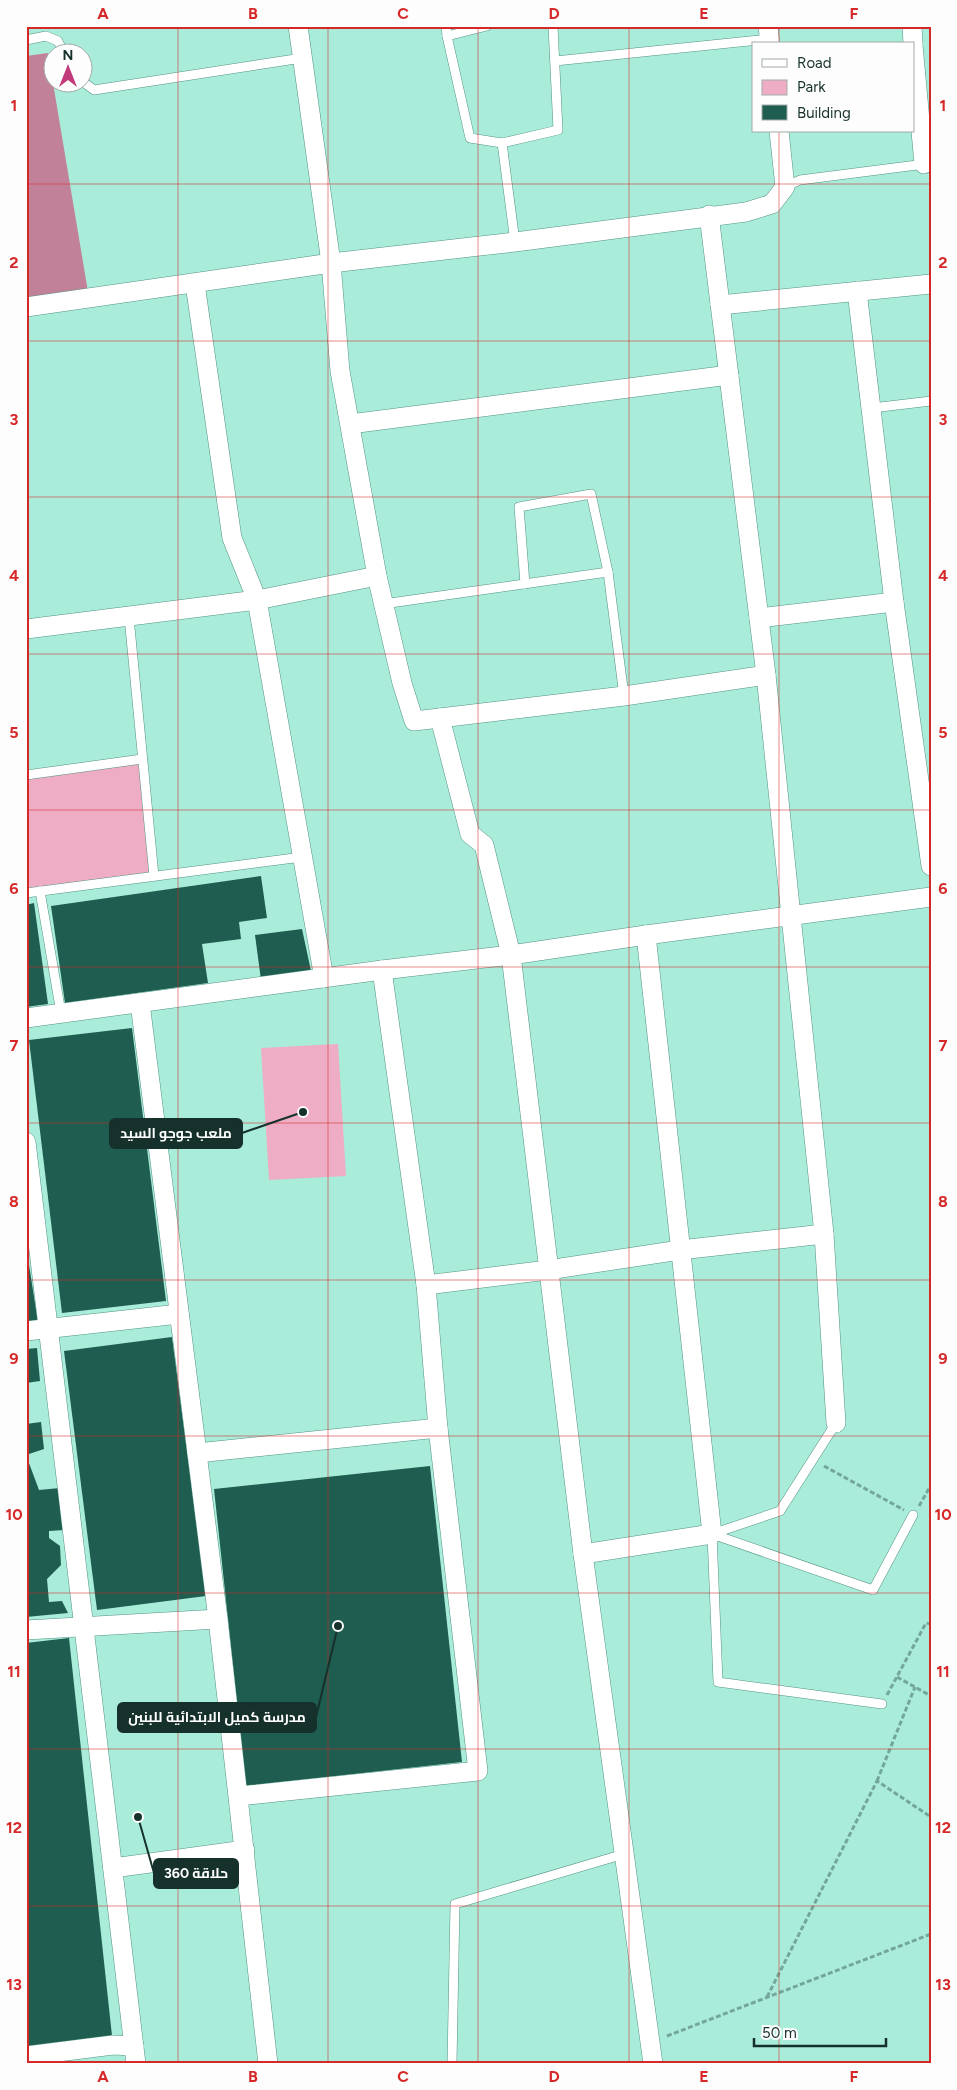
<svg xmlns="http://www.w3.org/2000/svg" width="957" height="2090" font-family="Figtree,Cairo,sans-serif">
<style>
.green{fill:#efadc5}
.forest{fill:#c18299}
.building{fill:#1e5d4f}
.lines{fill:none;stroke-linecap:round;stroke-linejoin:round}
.service-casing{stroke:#539383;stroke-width:10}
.minor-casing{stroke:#539383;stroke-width:20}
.path{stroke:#73a799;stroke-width:3;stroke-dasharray:5 2.5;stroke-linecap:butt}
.service{stroke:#fff;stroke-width:9}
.minor{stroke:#fff;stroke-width:19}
.grid{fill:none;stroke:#d62828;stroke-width:1;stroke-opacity:0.55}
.leader{fill:none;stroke:#16312b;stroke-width:2}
.callout-dot{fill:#16312b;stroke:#fdfdfd;stroke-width:2}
.callout{fill:#16312b;stroke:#16312b;stroke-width:2}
.callout-label{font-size:14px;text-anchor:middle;font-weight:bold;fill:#fff}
.neatline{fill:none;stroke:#d62828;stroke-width:2}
.grid-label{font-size:16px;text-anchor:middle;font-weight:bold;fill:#d62828}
</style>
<rect width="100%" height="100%" fill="#aaecda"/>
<!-- green -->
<g class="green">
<path d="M142,759L154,876L26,893V775Z"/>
<path d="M338,1044L346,1176L269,1180L261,1048Z"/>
</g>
<!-- forest -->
<path class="forest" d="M48,53L89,298L26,307V56Z"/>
<!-- building -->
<g class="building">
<path d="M261,876L267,918L239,922L241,939L202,944L208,983L65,1003L51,906Z"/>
<path d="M34,903L48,1004L26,1007V905Z"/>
<path d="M302,929L311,971L261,980L255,935Z"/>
<path d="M132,1028L166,1301L62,1313L29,1040Z"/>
<path d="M26,1246L38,1322L26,1323Z"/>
<path d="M172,1337L206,1596L97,1610L64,1351Z"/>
<path d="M37,1348L40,1381L26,1383V1349Z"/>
<path d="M41,1422L44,1449L26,1455V1424Z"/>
<path d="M26,1455L39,1490L60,1488L64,1530L49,1531V1538L60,1546L61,1565L47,1579L49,1602L62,1601L68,1613L26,1617Z"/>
<path d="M430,1466L462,1762L246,1786L214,1489Z"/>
<path d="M69,1638L113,2045L26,2055V1643Z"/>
</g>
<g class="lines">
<defs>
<g id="service">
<path d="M446,26L447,36L487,26"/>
<path d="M447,36L470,138L502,143"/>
<path d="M26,40L46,36L58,41L63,52"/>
<path d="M555,61L769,39"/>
<path d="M82,81L94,90L302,58"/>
<path d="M785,187L800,180L925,164"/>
<path d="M515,242L502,143L558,130L553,26"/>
<path d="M872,408L931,401"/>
<path d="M525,584L519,507L591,494L608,572L624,696"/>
<path d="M383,604L608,572"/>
<path d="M129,617L154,876"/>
<path d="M26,775L142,759"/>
<path d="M40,891L61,1013"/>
<path d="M26,893L302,857"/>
<path d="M712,1534L718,1682L882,1704"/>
<path d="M712,1534L873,1590L913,1515"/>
<path d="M712,1534L780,1511L836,1423"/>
<path d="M452,2064L455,1904L624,1854"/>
</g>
<g id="minor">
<path d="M298,26L331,263L340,371L377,576L402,683L414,721L440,718L470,834L484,845L511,955L583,1554L653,2064"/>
<path d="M768,26L770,44"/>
<path d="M912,26L913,44"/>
<path d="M913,45L924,164"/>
<path d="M709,215L766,675L824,1234L836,1423"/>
<path d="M195,284L232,538L257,600L324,978"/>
<path d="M857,291L894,602L931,866"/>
<path d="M720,305L931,284"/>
<path d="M26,307L331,263L515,242L746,212L772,204L785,187L779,131"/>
<path d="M350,424L729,375"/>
<path d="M759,618L894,602"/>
<path d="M26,629L257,600L377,576"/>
<path d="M440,718L624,696L766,675"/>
<path d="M382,970L426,1285"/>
<path d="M140,1003L218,1619L268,2064"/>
<path d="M26,1018L382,970L511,955L646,935L931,897"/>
<path d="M26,1142L136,2064"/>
<path d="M26,1331L179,1314"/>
<path d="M197,1453L438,1428L426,1285L548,1270L680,1250L824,1234"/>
<path d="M583,1554L712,1534L646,935"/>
<path d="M26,1630L218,1619"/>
<path d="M239,1796L478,1771L438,1428"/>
<path d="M113,1868L245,1850"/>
<path d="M26,2056L113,2045L134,2046"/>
</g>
</defs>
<!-- service casing -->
<use href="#service" class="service-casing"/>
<!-- minor casing -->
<use href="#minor" class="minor-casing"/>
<!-- path -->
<g class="path">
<path d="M824,1466L904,1510"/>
<path d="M919,1506L931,1485"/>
<path d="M897,1677L931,1696"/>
<path d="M887,1695L926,1623L931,1624"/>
<path d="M877,1781L915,1687"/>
<path d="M767,1997L877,1781L931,1817"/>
<path d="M667,2036L931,1934"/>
</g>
<!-- service -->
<use href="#service" class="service"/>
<!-- minor -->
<use href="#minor" class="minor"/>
</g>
<!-- grid -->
<path class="grid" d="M178,26V2064M328,26V2064M478,26V2064M629,26V2064M779,26V44M779,131V2064M26,184H931M26,341H931M26,497H931M26,654H931M26,810H931M26,967H931M26,1123H931M26,1280H931M26,1436H931M26,1593H931M26,1749H931M26,1906H931"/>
<!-- callouts -->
<path class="leader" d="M303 1112L242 1133M338 1626L316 1717M138 1817L154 1873"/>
<g class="callout-dot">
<circle cx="303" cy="1112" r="5"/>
<circle cx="338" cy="1626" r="5"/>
<circle cx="138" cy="1817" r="5"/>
</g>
<g class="callout">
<rect x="110" y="1119" width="132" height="29" rx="5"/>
<rect x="118" y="1703" width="198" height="29" rx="5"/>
<rect x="154" y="1859" width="84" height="29" rx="5"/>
</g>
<g class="callout-label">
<text x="176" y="1138">ملعب جوجو السيد</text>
<text x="217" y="1722">مدرسة كميل الابتدائية للبنين</text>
<text x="196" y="1878">حلاقة 360</text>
</g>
<!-- border -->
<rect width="957" height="2090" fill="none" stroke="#fdfdfd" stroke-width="55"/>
<!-- legend -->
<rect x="752" y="42" width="162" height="90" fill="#fdfdfd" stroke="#a1aba9"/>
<rect x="762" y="59" width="25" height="8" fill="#ffffff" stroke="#a1aba9"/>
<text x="797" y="68" font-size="15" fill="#16312b">Road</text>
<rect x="762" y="80" width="25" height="15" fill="#efadc5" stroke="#a1aba9"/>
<text x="797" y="92" font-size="15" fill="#16312b">Park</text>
<rect x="762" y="105" width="25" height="15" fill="#1e5d4f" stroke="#a1aba9"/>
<text x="797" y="118" font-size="15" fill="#16312b">Building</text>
<!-- north arrow -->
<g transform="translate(68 68)"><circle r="24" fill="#fdfdfd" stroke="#a1aba9"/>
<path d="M0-4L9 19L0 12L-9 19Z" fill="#c13a79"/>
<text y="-8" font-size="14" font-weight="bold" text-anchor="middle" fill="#16312b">N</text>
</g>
<!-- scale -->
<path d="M754 2038v8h132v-8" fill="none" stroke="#16312b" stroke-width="2.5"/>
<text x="762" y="2038" font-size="15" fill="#16312b" stroke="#fdfdfd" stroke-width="4" paint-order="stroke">50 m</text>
<rect x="28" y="28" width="902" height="2034" class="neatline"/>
<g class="grid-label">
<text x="103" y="19">A</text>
<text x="253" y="19">B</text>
<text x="403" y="19">C</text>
<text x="554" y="19">D</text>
<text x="704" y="19">E</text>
<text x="854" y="19">F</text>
<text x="14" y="111">1</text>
<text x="943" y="111">1</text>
<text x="14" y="268">2</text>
<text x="943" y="268">2</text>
<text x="14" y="425">3</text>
<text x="943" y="425">3</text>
<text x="14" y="581">4</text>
<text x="943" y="581">4</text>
<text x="14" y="738">5</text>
<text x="943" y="738">5</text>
<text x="14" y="894">6</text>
<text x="943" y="894">6</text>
<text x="14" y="1051">7</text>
<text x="943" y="1051">7</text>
<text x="14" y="1207">8</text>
<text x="943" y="1207">8</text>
<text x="14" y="1364">9</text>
<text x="943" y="1364">9</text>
<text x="14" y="1520">10</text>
<text x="943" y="1520">10</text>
<text x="14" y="1677">11</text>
<text x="943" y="1677">11</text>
<text x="14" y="1833">12</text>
<text x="943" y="1833">12</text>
<text x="14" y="1990">13</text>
<text x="943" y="1990">13</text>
<text x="103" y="2082">A</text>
<text x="253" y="2082">B</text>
<text x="403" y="2082">C</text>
<text x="554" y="2082">D</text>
<text x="704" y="2082">E</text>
<text x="854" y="2082">F</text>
</g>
</svg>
